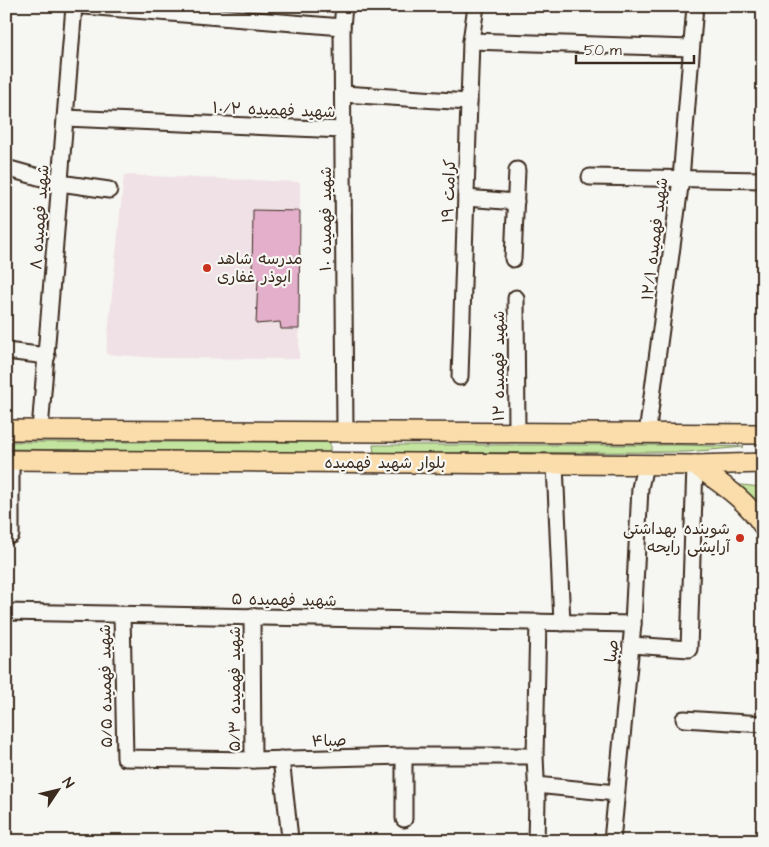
<svg xmlns="http://www.w3.org/2000/svg" width="769" height="847" font-family="'Architects Daughter','Playpen Sans Arabic',sans-serif">
<style>
.built{fill:#f0e1e6}
.green{fill:#c2e49e;stroke:#7e875e}
.building{fill:#e3afcb;stroke:#3b2a1e}
.lines{fill:none;stroke-linecap:round;stroke-linejoin:round}
.minor-casing{stroke:#3b2a1e;stroke-width:19}
.major-casing{stroke:#3b2a1e;stroke-width:22}
.minor{stroke:#f6f6f2;stroke-width:15}
.major{stroke:#faddab;stroke-width:19}
.poi-dot{fill:#c8321e;stroke:#f6f6f2;stroke-width:2}
.labels{text-anchor:middle;dominant-baseline:central;stroke-width:4.5;stroke-linejoin:round;paint-order:stroke}
.street-label{font-size:16px;fill:#3b2a1e;stroke:#f6f6f2}
.poi-label{font-size:16px;fill:#3b2a1e;stroke:#f6f6f2;text-anchor:start}
</style>
<rect width="100%" height="100%" fill="#f6f6f2"/>
<filter id="ink" filterUnits="userSpaceOnUse"><feTurbulence type="fractalNoise" baseFrequency=".02" numOctaves="2"/><feDisplacementMap in="SourceGraphic" scale="10" xChannelSelector="R" yChannelSelector="G"/><feConvolveMatrix kernelMatrix="1 2 1 2 8 2 1 2 1" color-interpolation-filters="sRGB"/></filter>
<g filter="url(#ink)">
<!-- built -->
<path class="built" d="M124,175L300,182L299,359L157,358L106,354Z"/>
<!-- green -->
<g class="green">
<path d="M6,442H330V453L6,449Z"/>
<path d="M373,445H681L744,447L687,452L374,453Z"/>
<path d="M731,484L761,487L763,513C754,499 747,490 731,484Z"/>
</g>
<!-- building -->
<path class="building" d="M253,210L300,211L299,329H281L280,322L256,324L258,279L252,276Z"/>
<g class="lines">
<defs>
<g id="minor">
<path d="M85,6L342,27"/>
<path d="M344,6L342,27L345,431"/>
<path d="M471,41L691,48"/>
<path d="M343,94L469,102"/>
<path d="M65,118L343,130"/>
<path d="M6,168L60,183L109,190"/>
<path d="M590,177L763,180"/>
<path d="M466,198L516,202"/>
<path d="M513,259L517,170"/>
<path d="M516,298L517,433"/>
<path d="M6,351L47,356"/>
<path d="M460,377L471,41L476,6"/>
<path d="M40,430L74,6"/>
<path d="M647,434L681,179L695,6"/>
<path d="M11,460V535"/>
<path d="M555,464L562,623"/>
<path d="M6,612L633,624"/>
<path d="M122,614L125,758L253,760L404,756H535"/>
<path d="M252,616L253,760"/>
<path d="M631,645L689,649L695,465"/>
<path d="M684,719L763,724"/>
<path d="M404,756V819"/>
<path d="M281,759L290,838"/>
<path d="M536,785L616,793"/>
<path d="M536,841L537,800L535,756L538,622"/>
<path d="M612,841L633,624L640,488L645,465"/>
</g>
<g id="major">
<path d="M6,430L763,434"/>
<path d="M6,460L695,465L763,463"/>
<path d="M695,465C720,483 746,499 763,526"/>
</g>
</defs>
<!-- minor casing -->
<use href="#minor" class="minor-casing"/>
<!-- major casing -->
<use href="#major" class="major-casing"/>
<!-- minor -->
<use href="#minor" class="minor"/>
<!-- major -->
<use href="#major" class="major"/>
</g>
</g>
<!-- markers -->
<g class="poi-dot">
<circle cx="207" cy="268" r="5"/>
<circle cx="740" cy="538" r="5"/>
</g>
<g class="labels">
<!-- street labels -->
<g class="street-label">
<text transform="translate(274 110) rotate(2)">شهید فهمیده ۱۰/۲</text>
<text transform="translate(449 191) rotate(-88)">کرامت ۱۹</text>
<text transform="translate(40 217) rotate(-86)">شهید فهمیده ۸</text>
<text transform="translate(326 219) rotate(-90)">شهید فهمیده ۱۰</text>
<text transform="translate(655 239) rotate(-83)">شهید فهمیده ۱۲/۱</text>
<text transform="translate(499 366) rotate(-90)">شهید فهمیده ۱۲</text>
<text x="385" y="463">بلوار شهید فهمیده</text>
<text transform="translate(284 600) rotate(1)">شهید فهمیده ۵</text>
<text transform="translate(612 651) rotate(-84)">صبا</text>
<text transform="translate(106 686) rotate(-91)">شهید فهمیده ۵/۵</text>
<text transform="translate(235 689) rotate(-90)">شهید فهمیده ۵/۳</text>
<text transform="translate(329 741) rotate(-2)">صبا۴</text>
</g>
<!-- poi labels -->
<g class="poi-label">
<text x="217" y="259">مدرسه شاهد<tspan x="217" dy="18">ابوذر غفاری</tspan></text>
<text x="730" y="529" text-anchor="end">شوینده بهداشتی<tspan x="730" dy="18">آرایشی رایحه</tspan></text>
</g>
</g>
<!-- margin -->
<rect width="769" height="847" fill="none" stroke="#f6f6f2" stroke-width="25"/>
<rect x="12" y="12" width="744" height="822" fill="none" stroke="#3b2a1e" stroke-width="2" filter="url(#ink)"/>
<!-- north arrow -->
<g transform="translate(58 790) rotate(55)" stroke="#f6f6f2" stroke-width="4" paint-order="stroke">
<path d="M0-4L9 19L0 12L-9 19Z" fill="#3b2a1e"/>
<text y="-8" font-size="14" font-weight="bold" text-anchor="middle" fill="#3b2a1e">N</text>
</g>
<!-- scale -->
<path d="M576 55v8h118v-8" fill="none" stroke="#3b2a1e" stroke-width="2.5"/>
<text x="584" y="55" font-size="15" fill="#3b2a1e" stroke="#f6f6f2" stroke-width="4" paint-order="stroke">50 m</text>
</svg>
